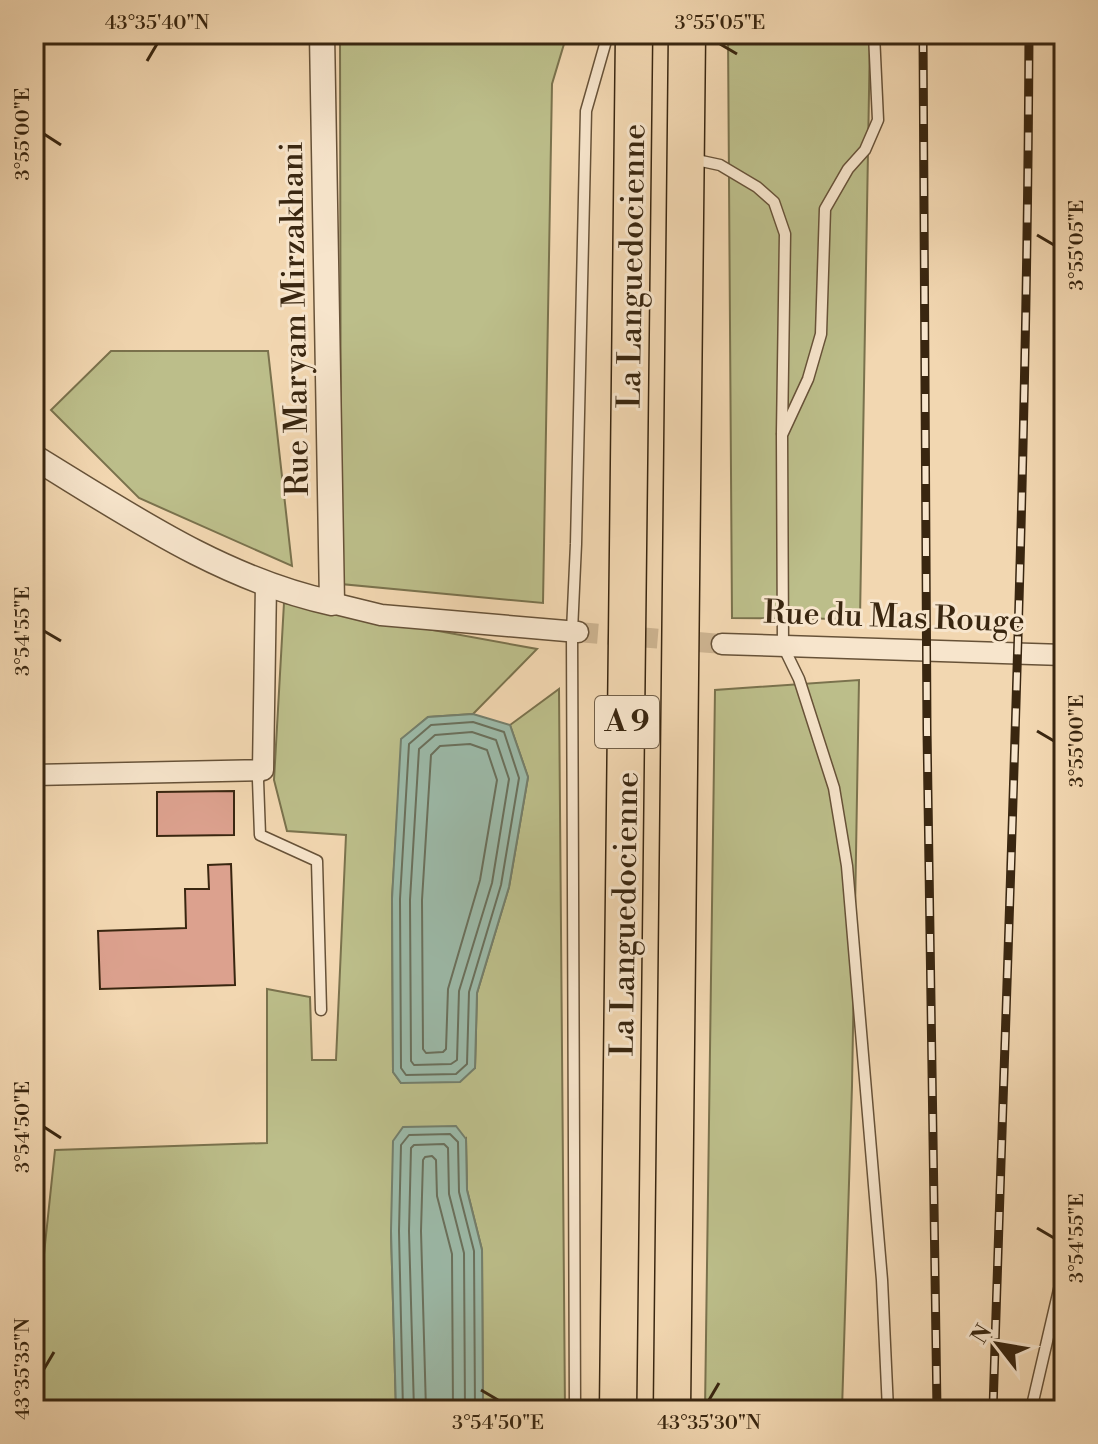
<svg xmlns="http://www.w3.org/2000/svg" width="1098" height="1444" font-family="'Libre Bodoni',serif">
<style>
.green{fill:#bcbe8a;stroke:#7a724d;stroke-width:2}
.water{fill:#9cbaa9;stroke:#747f6c;stroke-width:2}
.lines{fill:none;stroke-linecap:round;stroke-linejoin:round}
.shore{stroke:#6a705c;stroke-width:2}
.building{fill:#dca18e;stroke:#392610;stroke-width:2}
.minor-tunnel{stroke:#cdb491;stroke-width:20;stroke-dasharray:20 10;stroke-linecap:butt}
.service-casing{stroke:#675238;stroke-width:13}
.minor-casing{stroke:#675238;stroke-width:23}
.tertiary-casing{stroke:#675238;stroke-width:27}
.motorway-casing{stroke:#392610;stroke-width:39}
.service{stroke:#f7e5cc;stroke-width:10}
.minor{stroke:#f7e5cc;stroke-width:20}
.tertiary{stroke:#f7e5cc;stroke-width:24}
.motorway{stroke:#f2d7b1;stroke-width:36}
.rail-casing{stroke:#392610;stroke-width:9}
.rail{stroke:#f7e5cc;stroke-width:6;stroke-dasharray:18;stroke-linecap:butt}
.ticks{fill:none;stroke:#392610;stroke-width:3}
.labels{text-anchor:middle;dominant-baseline:central;stroke-width:6;stroke-linejoin:round;paint-order:stroke}
.shield{fill:#f7e5cc;stroke:#725f48;stroke-width:2}
.shield-label{font-size:30px;font-weight:bold;fill:#392610}
.street-label{font-size:32px;fill:#392610;stroke:#f7e5cc}
.neatline{fill:none;stroke:#392610;stroke-width:3}
.ticks-label{font-size:20px;text-anchor:middle;fill:#392610}
</style>
<rect width="100%" height="100%" fill="#f2d7b1"/>
<filter id="stains"><feTurbulence type="fractalNoise" baseFrequency=".0025" numOctaves="4"/><feColorMatrix values="0 0 0 0 .2 0 0 0 0 .09 0 0 0 0 .02 0 0 0 .5 -.17"/></filter>
<radialGradient id="worn" r=".72"><stop offset=".6" stop-color="#630" stop-opacity="0"/><stop offset="1" stop-color="#630" stop-opacity=".3"/></radialGradient>
<!-- green -->
<g class="green">
<path d="M340,34H567L552,84L543,603L341,584Z"/>
<path d="M728,34H870L860,619L732,618Z"/>
<path d="M111,351H268L292,566L139,498L51,410Z"/>
<path d="M284,603L537,649L473,714L428,717L402,739L392,899L393,1072L401,1083L475,1068L477,993L509,887L528,777L510,725L559,689L565,1410H483L482,1250L467,1190L466,1139L391,1231L396,1410H34V1255L44,1254L55,1150L267,1143V989L310,997L312,1060H336L346,835L287,831L274,780Z"/>
<path d="M859,680L852,1086L842,1410H705L715,690Z"/>
</g>
<!-- water -->
<g class="water">
<path d="M473,714L510,725L528,777L509,887L477,993L475,1068L460,1082L401,1083L393,1072L392,899L401,739L428,717Z"/>
<path d="M456,1126L466,1139L467,1190L482,1250L483,1410H396L391,1231L393,1141L403,1127Z"/>
</g>
<g class="lines">
<!-- shore -->
<g class="shore">
<path d="M473,722L504,732L519,778L501,885L469,992L467,1064L456,1074L406,1075L401,1068L400,899L409,744L431,725Z"/>
<path d="M472,732L496,740L509,779L492,883L459,991L457,1060L451,1064L414,1065L411,1061L410,900L419,749L435,735Z"/>
<path d="M470,744L487,750L497,780L480,880L448,989L446,1049L443,1052L426,1053L423,1049L422,900L431,755L440,746Z"/>
<path d="M403,1410L399,1231L401,1145L409,1135L450,1134L458,1142L459,1192L474,1251L475,1410"/>
<path d="M414,1410L409,1231L411,1148L414,1145L444,1144L448,1148L449,1194L464,1253L465,1410"/>
<path d="M426,1410L421,1231L423,1160L425,1157L432,1156L436,1160L437,1196L452,1254L453,1410"/>
</g>
</g>
<!-- building -->
<g class="building">
<path d="M234,791V835L157,836V792Z"/>
<path d="M231,864L235,985L100,989L98,931L186,928L185,889H209L208,865Z"/>
</g>
<g class="lines">
<!-- minor-tunnel -->
<path class="minor-tunnel" d="M578,632L722,644"/>
<defs>
<g id="service">
<path d="M874,34L878,120L865,150L848,169L825,209L821,334L808,379L782,435L783,646L799,679L834,788L847,866L882,1280L888,1410"/>
<path d="M692,159L720,165L757,187L774,202L785,234L782,433"/>
<path d="M263,770L258,780L260,835L317,861L321,1010"/>
<path d="M575,1410L572,631L576,544L586,111L608,34"/>
<path d="M1031,1410L1064,1268"/>
</g>
<g id="minor">
<path d="M332,603L381,615L578,632"/>
<path d="M722,644L1064,655"/>
<path d="M34,775L263,770L266,584"/>
</g>
<path id="tertiary" d="M34,457C129,515 222,579 332,603L322,34"/>
<g id="motorway">
<path d="M618,1410L634,34"/>
<path d="M672,1410L687,34"/>
</g>
</defs>
<!-- service casing -->
<use href="#service" class="service-casing"/>
<!-- minor casing -->
<use href="#minor" class="minor-casing"/>
<!-- tertiary casing -->
<use href="#tertiary" class="tertiary-casing"/>
<!-- motorway casing -->
<use href="#motorway" class="motorway-casing"/>
<!-- service -->
<use href="#service" class="service"/>
<!-- minor -->
<use href="#minor" class="minor"/>
<!-- tertiary -->
<use href="#tertiary" class="tertiary"/>
<!-- motorway -->
<use href="#motorway" class="motorway"/>
<defs>
<g id="rail">
<path d="M923,34L927,730L937,1410"/>
<path d="M993,1410C1007,951 1027,493 1029,34"/>
</g>
</defs>
<!-- rail casing -->
<use href="#rail" class="rail-casing"/>
<!-- rail -->
<use href="#rail" class="rail"/>
</g>
<!-- ticks -->
<path class="ticks" d="M720,44L737,54M147,61L157,44M44,134L61,145M1037,235L1054,245M44,631L61,641M1037,731L1054,741M44,1127L61,1138M1037,1228L1054,1238M44,1369L54,1352M481,1390L498,1400M709,1400L719,1383"/>
<g class="labels">
<!-- shield labels -->
<rect class="shield" x="595" y="696" width="64" height="52" rx="6"/>
<g class="shield-label">
<text x="627" y="722">A 9</text>
</g>
<!-- street labels -->
<g class="street-label">
<text transform="translate(632 266) rotate(-89)">La Languedocienne</text>
<text transform="translate(295 319) rotate(-91)">Rue Maryam Mirzakhani</text>
<text transform="translate(894 617) rotate(2)">Rue du Mas Rouge</text>
<text transform="translate(625 914) rotate(-89)">La Languedocienne</text>
</g>
</g>
<!-- margin -->
<rect width="1098" height="1444" fill="none" stroke="#f2d7b1" stroke-width="88"/>
<!-- north arrow -->
<g transform="translate(998 1344) rotate(301)" stroke="#f7e5cc" stroke-width="6" paint-order="stroke">
<path d="M0-6L14 30L0 20L-14 30Z" fill="#392610"/>
<text y="-12" font-size="22" font-weight="bold" text-anchor="middle" fill="#392610">N</text>
</g>
<rect x="44" y="44" width="1010" height="1356" class="neatline"/>
<g class="ticks-label">
<text x="157" y="29">43°35'40"N</text>
<text x="720" y="29">3°55'05"E</text>
<text transform="translate(22 134) rotate(-90)" y="7">3°55'00"E</text>
<text transform="translate(1076 245) rotate(-90)" y="7">3°55'05"E</text>
<text transform="translate(22 631) rotate(-90)" y="7">3°54'55"E</text>
<text transform="translate(1076 741) rotate(-90)" y="7">3°55'00"E</text>
<text transform="translate(22 1127) rotate(-90)" y="7">3°54'50"E</text>
<text transform="translate(1076 1238) rotate(-90)" y="7">3°54'55"E</text>
<text transform="translate(22 1369) rotate(-90)" y="7">43°35'35"N</text>
<text x="498" y="1429">3°54'50"E</text>
<text x="709" y="1429">43°35'30"N</text>
</g>
<rect width="100%" height="100%" filter="url(#stains)"/>
<rect width="100%" height="100%" fill="url(#worn)"/>
</svg>
